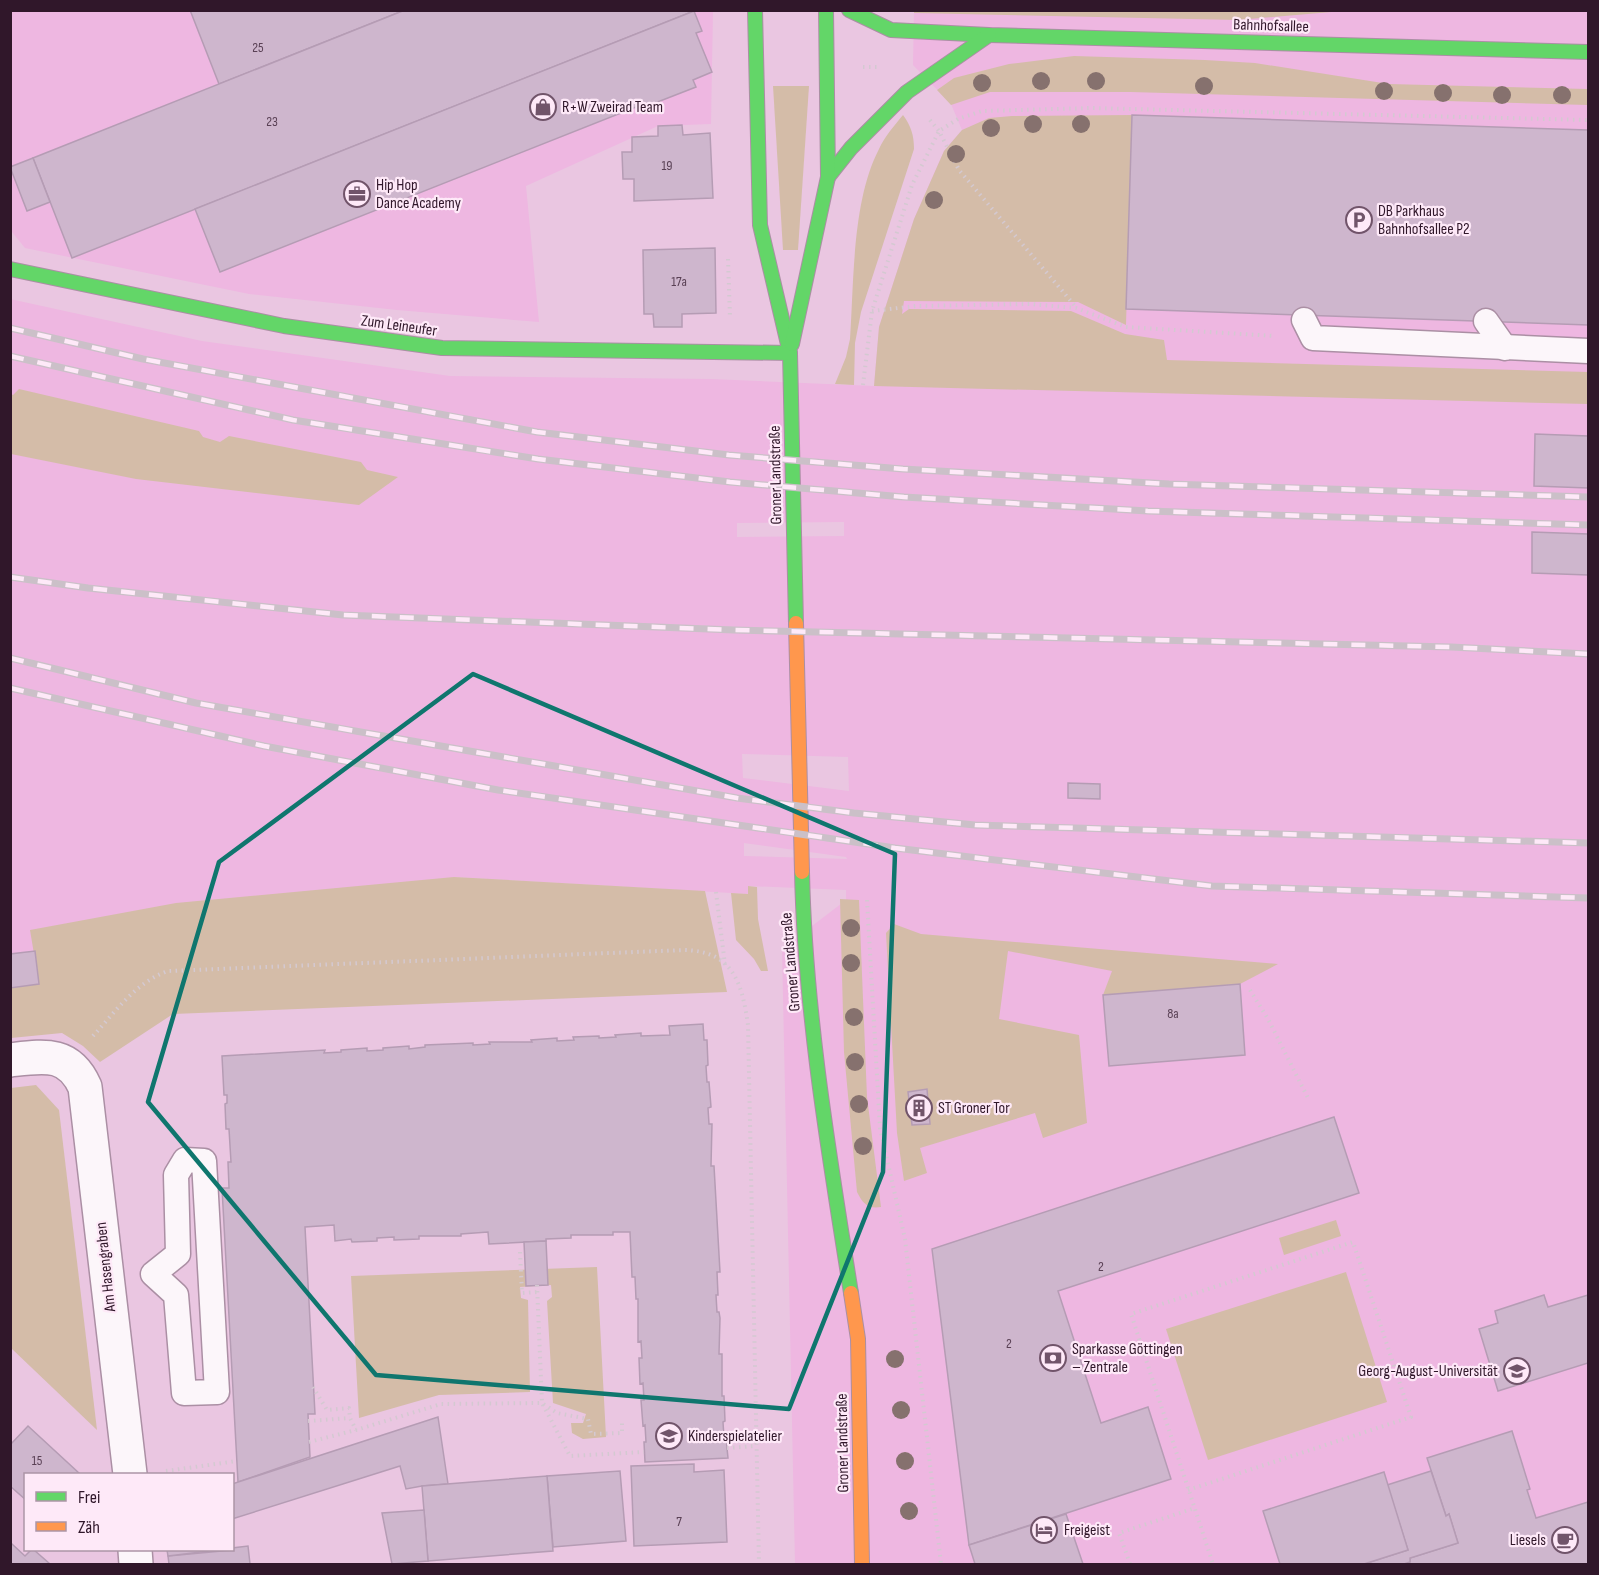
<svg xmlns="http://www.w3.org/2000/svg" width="1599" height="1575" font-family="'Sofia Sans Condensed',sans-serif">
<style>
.built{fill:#eeb7e1;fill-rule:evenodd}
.green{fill:#d4bca8}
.building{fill:#ceb6cd;stroke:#b59cb4;stroke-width:1.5}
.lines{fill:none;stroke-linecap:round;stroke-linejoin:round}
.lane-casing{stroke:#ab8fa4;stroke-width:27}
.street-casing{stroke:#ab8fa4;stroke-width:36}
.fast-casing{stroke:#ab8fa4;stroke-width:16}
.slow-casing{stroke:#ab8fa4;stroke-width:16}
.path{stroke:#d4c9d1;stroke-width:4;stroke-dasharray:1.5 4.5;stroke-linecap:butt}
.lane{stroke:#fcf6fa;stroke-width:24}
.street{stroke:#fcf6fa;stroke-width:33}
.fast{stroke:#63d668;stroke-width:14}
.slow{stroke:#ff974d;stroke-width:14}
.rail-casing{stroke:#cbc0c8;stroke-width:7}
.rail{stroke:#fee9f8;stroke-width:4.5;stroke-dasharray:14;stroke-linecap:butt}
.tree{fill:#86716e}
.marked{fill:none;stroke:#0f766e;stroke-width:4.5;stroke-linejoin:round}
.labels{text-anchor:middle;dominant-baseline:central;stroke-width:4.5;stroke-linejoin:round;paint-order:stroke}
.number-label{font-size:14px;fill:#5a4155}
.street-label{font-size:16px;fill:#30172a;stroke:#fee9f8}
.poi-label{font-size:16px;fill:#30172a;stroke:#fee9f8;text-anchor:start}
</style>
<rect width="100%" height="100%" fill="#eac6e1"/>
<!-- built -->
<g class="built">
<path d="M10,11H713L711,124L658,126L526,186L539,322L397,310L249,294L25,248L12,232L11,221Z"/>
<path d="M914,11H1588V1564H795L782,949L846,900V890L748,886V894L731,893L454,877L11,1038L10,299L202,341L450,376L711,379L874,386L879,327L914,219L944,151L962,130L951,104L913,65ZM844,522V536L737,537V523ZM742,754L848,757L849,791L743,778ZM744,843L846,857L847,859L744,856Z"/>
</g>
<!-- green -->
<g class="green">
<path d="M914,11V10L1343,11L1238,20L914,13Z"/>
<path d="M1074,56L1205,60L1255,63L1389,84L1588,89V105L1130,92H990L951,105L937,90L954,78L1009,64Z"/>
<path d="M773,86H809L798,250H783Z"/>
<path d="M903,115C911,126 914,135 914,149L861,312L855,343L854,385L835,384L846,357L850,339C854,281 852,201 879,149C885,136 894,126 903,115Z"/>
<path d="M1132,115L1126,325L1078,302L904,301L902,314L909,309L1071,311L1125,334L1164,340L1167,360L1588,372V404L874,386L879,327L914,219L944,151L962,130L989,118L1012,116Z"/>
<path d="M19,389L199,431L203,437L220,442L229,436L361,462L367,470L398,477L359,505L136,479L11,454V394L13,395Z"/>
<path d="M454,877L705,891L727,992L173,1014L100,1062L83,1046L62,1033L11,1038L10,988L39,984L30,930L176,903Z"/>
<path d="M748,886L757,887L758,919L768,971H761L754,959L736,940L731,893L748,894Z"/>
<path d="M840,899L859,900L867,1097L881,1207C868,1209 863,1204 857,1192L844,1052Z"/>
<path d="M894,924L921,934L1278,964L1240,984L1103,995L1112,971L1008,951L999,1019L1079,1035L1087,1123L1043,1138L1035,1113L920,1148L927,1173L904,1181L897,1133L886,933Z"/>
<path d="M36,1085L59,1110L97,1430L11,1348V1088Z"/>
<path d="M1336,1220L1341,1236L1284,1255L1279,1238Z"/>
<path d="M597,1267L606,1437L583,1439L572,1433L571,1423H583L586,1414L553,1403L547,1301L552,1297L551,1285L520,1287L521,1298L528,1300L530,1392L439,1395L359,1418L351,1276Z"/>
<path d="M1346,1272L1387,1402L1208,1460L1166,1329Z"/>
</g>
<!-- building -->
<g class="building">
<path d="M190,10H405L219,84Z"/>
<path d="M405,10L694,11L72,258L33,158Z"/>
<path d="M694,11L702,31L696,33L712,72L693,80L696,87L637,110L636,107L220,272L195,209Z"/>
<path d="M1132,115L1588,130V325L1126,309Z"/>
<path d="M682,125L683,135L710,133L713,198L634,201V179H623L622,152H632V137L658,136V126Z"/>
<path d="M33,158L50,202L27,211L10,167Z"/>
<path d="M715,248L716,313L682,314V327H654L653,314H644L643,250Z"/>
<path d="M1535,434L1588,436V488L1534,486Z"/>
<path d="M1532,532L1588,534V575L1532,573Z"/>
<path d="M1068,783L1100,784V799L1068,798Z"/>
<path d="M35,951L39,984L10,988V954Z"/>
<path d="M1240,984L1245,1055L1109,1066L1103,995Z"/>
<path d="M703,1024L704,1040H707L708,1065L706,1066L707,1082H709L711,1107L708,1108L709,1124H712L711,1166H714L720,1272H717L718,1295H716L717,1312H719L720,1318L719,1354H722V1396H724L725,1421L723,1422L724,1438H726L728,1458L645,1462L644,1442H646L645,1425L643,1426L641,1400H644L643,1383L640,1384L639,1358H642L641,1341L638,1342V1299H636L635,1277H632L630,1232H613V1235H571V1238L546,1239V1241L489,1244L488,1232L461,1234V1236H419V1239L394,1240V1237L377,1238V1241L352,1242L351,1239L335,1241L334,1225L305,1227L315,1414H308L310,1457L238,1482L222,1188H229L228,1162H231L229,1129H226L225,1104L227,1103V1095H224L222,1056L325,1050L324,1053L341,1052V1050L367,1048V1051L383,1050V1048L409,1046V1049L425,1047V1045L473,1043V1045L490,1044L489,1042H532L531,1040L557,1038V1041L574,1040L573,1037L599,1036V1038L616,1037L615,1035L641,1033V1036L670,1035L669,1026Z"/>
<path d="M927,1089L930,1124L912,1125L908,1092Z"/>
<path d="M1334,1117L1359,1193L1058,1291L1101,1423L1148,1407L1171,1479L969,1545L932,1249Z"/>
<path d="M546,1241L548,1285L526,1286L524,1242Z"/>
<path d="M1544,1295L1548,1307L1588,1295V1363L1498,1391L1479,1329L1498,1323L1495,1311Z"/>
<path d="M438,1417L448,1484L422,1486L406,1489L400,1466L232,1519V1484Z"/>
<path d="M28,1426L80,1474H26V1500L10,1486V1445Z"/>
<path d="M1512,1431L1530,1489L1527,1490L1536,1518L1588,1502V1564H1404L1410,1562V1558L1458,1543L1449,1514L1446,1516L1427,1458Z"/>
<path d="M694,1464V1472L724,1470L727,1542L634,1546L631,1466Z"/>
<path d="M620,1471L626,1541L553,1547L547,1476Z"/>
<path d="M1431,1471L1446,1516L1449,1514L1458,1543L1410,1558V1562L1404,1564H1364L1408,1550L1387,1485Z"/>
<path d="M1384,1472L1408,1550L1364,1564H1280L1263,1511Z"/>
<path d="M547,1476L553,1551L428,1561L422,1486Z"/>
<path d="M424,1510L428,1561L392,1564L382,1513Z"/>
<path d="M1066,1514L1083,1564H975L969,1545Z"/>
<path d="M12,1544L25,1556L31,1550H34L50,1564H10V1546Z"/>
<path d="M248,1546L250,1564H169L168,1556L232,1550V1548Z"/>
<path d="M167,1550H217L168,1556Z"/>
</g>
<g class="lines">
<defs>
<g id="lane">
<path d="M1304,320L1313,338L1588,351"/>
<path d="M1486,321L1505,348"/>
<path d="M185,1160L204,1161L217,1392L184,1393L176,1295L153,1274L178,1254L176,1175Z"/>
</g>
<g id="street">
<path d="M10,1060C44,1056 69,1051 85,1087L130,1474"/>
<path d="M135,1550L136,1564"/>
</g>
<g id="fast">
<path d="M755,10L760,225L790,353L796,623"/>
<path d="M849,10L891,30L989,35L1588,52"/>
<path d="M828,177L851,148L907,92L989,35"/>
<path d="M10,269L284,326L442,348L790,353"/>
<path d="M792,344L828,177L826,10"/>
<path d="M802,872C805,1013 829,1154 851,1293"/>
</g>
<g id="slow">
<path d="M796,623L802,872"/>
<path d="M851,1293L858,1339L862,1564"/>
</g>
</defs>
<!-- lane casing -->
<use href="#lane" class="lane-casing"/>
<!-- street casing -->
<use href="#street" class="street-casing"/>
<!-- fast casing -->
<use href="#fast" class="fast-casing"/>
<!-- slow casing -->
<use href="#slow" class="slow-casing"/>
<!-- path -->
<g class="path">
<path d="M863,67H879"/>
<path d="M930,120L939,131L959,170L1076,307"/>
<path d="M728,259L730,317"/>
<path d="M872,311L916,306L1030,304L1076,308L1126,327L1275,336"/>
<path d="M863,385L872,311L912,185L939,131L958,119L982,111L1091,108L1588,120"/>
<path d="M716,892L725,965"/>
<path d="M867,900L880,1128L905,1239L941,1564"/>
<path d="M1250,990L1268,1019L1308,1098"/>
<path d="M93,1036C115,1012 136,982 168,971L684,950C734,951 742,984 748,1025L759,1564"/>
<path d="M520,1252L522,1293L537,1292"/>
<path d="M537,1285L542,1403L557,1413L588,1419L591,1434L622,1433V1423"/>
<path d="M313,1387L327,1410L349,1408L350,1418L356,1430"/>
<path d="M308,1421L350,1418"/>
<path d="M309,1442L356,1430L441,1404L542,1403L570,1456L644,1452"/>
<path d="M727,1448L756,1446"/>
<path d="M166,1471L237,1461"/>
<path d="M1188,1490L1411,1417L1353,1242L1131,1314L1213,1564"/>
<path d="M1130,1564L1119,1533L1195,1508"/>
</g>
<!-- lane -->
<use href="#lane" class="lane"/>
<!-- street -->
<use href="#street" class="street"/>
<!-- fast -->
<use href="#fast" class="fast"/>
<!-- slow -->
<use href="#slow" class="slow"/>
<defs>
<g id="rail">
<path d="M10,328L143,359L537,432L729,455L903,469L1169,484L1588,497"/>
<path d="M10,356L293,420L538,459L730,482L904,497L1148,511L1588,525"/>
<path d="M10,577L88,588L343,615L734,630L1451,647L1588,654"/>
<path d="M10,658L196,703L737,798L854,813L975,825L1588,843"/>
<path d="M10,688L264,746L498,790L895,848L1212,886L1588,898"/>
</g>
</defs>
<!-- rail casing -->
<use href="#rail" class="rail-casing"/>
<!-- rail -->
<use href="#rail" class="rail"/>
</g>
<!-- trees -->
<g class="tree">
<circle cx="1041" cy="81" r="9"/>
<circle cx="1096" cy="81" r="9"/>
<circle cx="982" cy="83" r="9"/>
<circle cx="1204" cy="86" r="9"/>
<circle cx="1384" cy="91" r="9"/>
<circle cx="1443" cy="93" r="9"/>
<circle cx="1502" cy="95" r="9"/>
<circle cx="1562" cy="95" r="9"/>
<circle cx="1033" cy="124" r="9"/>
<circle cx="1081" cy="124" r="9"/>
<circle cx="991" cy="128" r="9"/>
<circle cx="956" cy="154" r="9"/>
<circle cx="934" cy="200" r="9"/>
<circle cx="851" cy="928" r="9"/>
<circle cx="851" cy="963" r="9"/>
<circle cx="854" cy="1017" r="9"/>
<circle cx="855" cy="1062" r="9"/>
<circle cx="859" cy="1104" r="9"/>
<circle cx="863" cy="1146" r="9"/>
<circle cx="895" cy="1359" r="9"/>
<circle cx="901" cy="1410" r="9"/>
<circle cx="905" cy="1461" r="9"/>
<circle cx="909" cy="1511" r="9"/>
</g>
<!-- marked area -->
<path class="marked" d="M473,674L895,854L883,1172L789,1409L376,1375L148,1102L219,862Z"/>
<!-- icons -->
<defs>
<symbol id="shop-ring" viewBox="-11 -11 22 22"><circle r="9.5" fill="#fee9f8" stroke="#71546a" stroke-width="1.5"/><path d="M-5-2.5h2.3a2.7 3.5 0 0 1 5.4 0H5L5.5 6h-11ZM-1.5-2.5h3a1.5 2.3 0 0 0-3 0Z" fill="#71546a"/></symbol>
<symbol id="office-ring" viewBox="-11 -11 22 22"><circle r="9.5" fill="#fee9f8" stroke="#71546a" stroke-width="1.5"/><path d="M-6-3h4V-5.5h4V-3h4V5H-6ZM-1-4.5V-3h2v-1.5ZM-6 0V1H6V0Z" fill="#71546a"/></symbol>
<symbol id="parking-ring" viewBox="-11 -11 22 22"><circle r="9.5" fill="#fee9f8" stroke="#71546a" stroke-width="1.5"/><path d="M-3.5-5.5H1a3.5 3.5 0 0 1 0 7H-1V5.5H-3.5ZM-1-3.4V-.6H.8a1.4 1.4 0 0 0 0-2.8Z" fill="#71546a"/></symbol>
<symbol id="building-ring" viewBox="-11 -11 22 22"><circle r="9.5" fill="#fee9f8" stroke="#71546a" stroke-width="1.5"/><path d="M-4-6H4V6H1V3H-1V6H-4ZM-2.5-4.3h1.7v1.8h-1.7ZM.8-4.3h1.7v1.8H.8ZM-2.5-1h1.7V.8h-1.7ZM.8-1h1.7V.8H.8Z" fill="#71546a"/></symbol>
<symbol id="bank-ring" viewBox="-11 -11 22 22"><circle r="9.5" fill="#fee9f8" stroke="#71546a" stroke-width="1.5"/><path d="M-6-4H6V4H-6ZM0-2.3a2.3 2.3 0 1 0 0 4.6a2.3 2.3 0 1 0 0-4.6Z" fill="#71546a"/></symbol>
<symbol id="university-ring" viewBox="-11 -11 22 22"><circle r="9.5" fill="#fee9f8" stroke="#71546a" stroke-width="1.5"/><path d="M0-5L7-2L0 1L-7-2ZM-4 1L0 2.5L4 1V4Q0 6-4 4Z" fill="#71546a"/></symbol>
<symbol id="school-ring" viewBox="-11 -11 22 22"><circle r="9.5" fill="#fee9f8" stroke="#71546a" stroke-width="1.5"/><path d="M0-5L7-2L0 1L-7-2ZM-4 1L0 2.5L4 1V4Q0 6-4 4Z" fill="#71546a"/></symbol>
<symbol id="hotel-ring" viewBox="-11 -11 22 22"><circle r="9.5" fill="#fee9f8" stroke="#71546a" stroke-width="1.5"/><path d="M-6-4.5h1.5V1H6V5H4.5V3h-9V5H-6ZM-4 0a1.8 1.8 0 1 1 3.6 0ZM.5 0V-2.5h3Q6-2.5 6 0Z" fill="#71546a"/></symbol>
<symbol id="cafe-ring" viewBox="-11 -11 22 22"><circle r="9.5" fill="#fee9f8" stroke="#71546a" stroke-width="1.5"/><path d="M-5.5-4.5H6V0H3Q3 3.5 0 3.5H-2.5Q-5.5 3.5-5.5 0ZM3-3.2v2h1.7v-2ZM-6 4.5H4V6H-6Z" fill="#71546a"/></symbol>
</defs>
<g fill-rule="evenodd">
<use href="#shop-ring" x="528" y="92" width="30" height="30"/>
<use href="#office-ring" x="342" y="179" width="30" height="30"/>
<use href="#parking-ring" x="1344" y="205" width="30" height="30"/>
<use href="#building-ring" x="904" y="1093" width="30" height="30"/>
<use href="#bank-ring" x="1038" y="1343" width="30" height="30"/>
<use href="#university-ring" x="1502" y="1356" width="30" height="30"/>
<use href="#school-ring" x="654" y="1421" width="30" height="30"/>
<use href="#hotel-ring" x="1029" y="1515" width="30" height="30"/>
<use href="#cafe-ring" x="1550" y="1525" width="30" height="30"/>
</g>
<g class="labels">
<!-- number labels -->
<g class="number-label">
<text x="258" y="47">25</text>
<text x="272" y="121">23</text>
<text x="667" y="165">19</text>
<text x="679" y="281">17a</text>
<text x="1173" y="1013">8a</text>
<text x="1101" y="1266">2</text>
<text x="1009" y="1343">2</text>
<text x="37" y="1460">15</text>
<text x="679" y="1521">7</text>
</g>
<!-- street labels -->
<g class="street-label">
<text transform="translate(1271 26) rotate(2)">Bahnhofsallee</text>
<text transform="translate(399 326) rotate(8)">Zum Leineufer</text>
<text transform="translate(776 475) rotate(-91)">Groner Landstraße</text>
<text transform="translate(791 962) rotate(-95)">Groner Landstraße</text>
<text transform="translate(106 1267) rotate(-96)">Am Hasengraben</text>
<text transform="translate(843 1443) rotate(-91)">Groner Landstraße</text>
</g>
<!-- poi labels -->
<g class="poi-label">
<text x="562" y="107">R+W Zweirad Team</text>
<text x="376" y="185">Hip Hop<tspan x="376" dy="18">Dance Academy</tspan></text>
<text x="1378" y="211">DB Parkhaus<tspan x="1378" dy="18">Bahnhofsallee P2</tspan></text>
<text x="938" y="1108">ST Groner Tor</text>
<text x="1072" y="1349">Sparkasse Göttingen<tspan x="1072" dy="18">– Zentrale</tspan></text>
<text x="1498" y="1371" text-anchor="end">Georg-August-Universität</text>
<text x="688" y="1436">Kinderspielatelier</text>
<text x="1064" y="1530">Freigeist</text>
<text x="1546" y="1540" text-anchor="end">Liesels</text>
</g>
</g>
<!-- border -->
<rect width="1599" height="1575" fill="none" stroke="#30172a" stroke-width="24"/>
<!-- legend -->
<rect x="24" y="1473" width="210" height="78" fill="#fee9f8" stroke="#ac95a6" stroke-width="1.5"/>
<rect x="36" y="1492" width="30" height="9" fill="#63d668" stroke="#ac95a6" stroke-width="1.5"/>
<text x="78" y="1503" font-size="18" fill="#30172a">Frei</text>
<rect x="36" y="1522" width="30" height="9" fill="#ff974d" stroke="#ac95a6" stroke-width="1.5"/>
<text x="78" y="1533" font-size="18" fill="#30172a">Zäh</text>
</svg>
